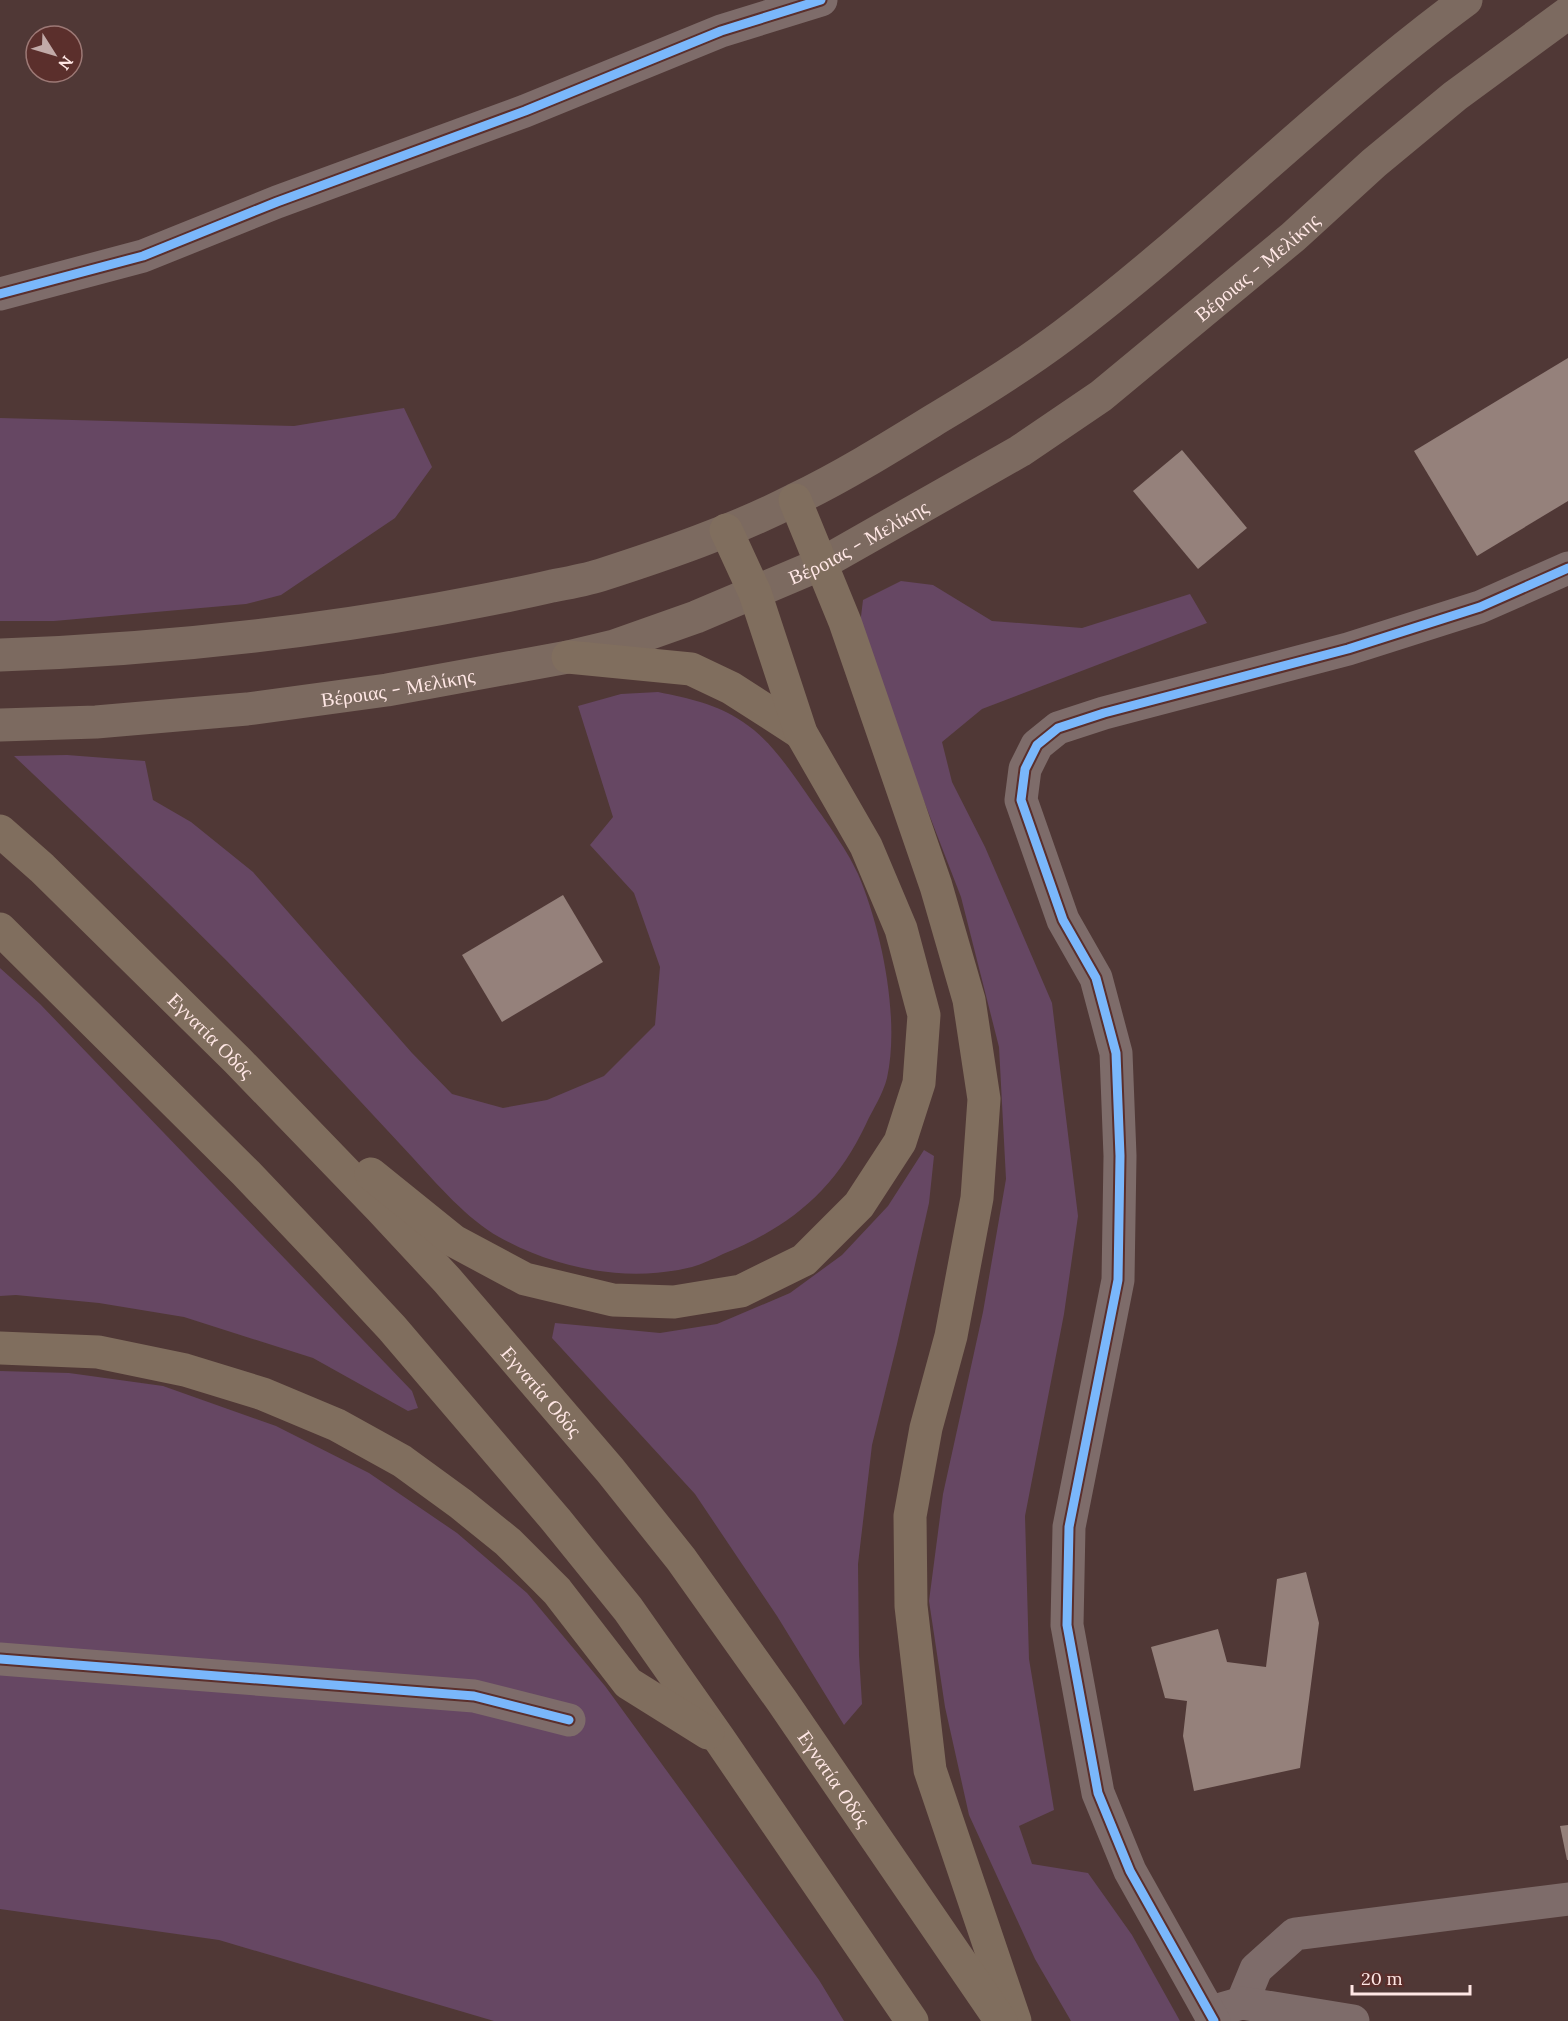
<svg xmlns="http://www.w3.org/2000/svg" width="1568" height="2021" font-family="Lora,serif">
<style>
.green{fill:#664763}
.building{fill:#95817b}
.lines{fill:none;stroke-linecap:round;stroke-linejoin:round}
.minor{stroke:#7e6c6a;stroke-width:33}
.major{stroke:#7c6a60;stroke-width:33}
.highway{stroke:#806e5e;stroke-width:33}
.cycleway-casing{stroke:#5b2f2c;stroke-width:13}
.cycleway{stroke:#7ab7fb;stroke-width:9}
.labels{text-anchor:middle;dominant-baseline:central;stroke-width:6;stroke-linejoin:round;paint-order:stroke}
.street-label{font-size:20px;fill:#ffe7e5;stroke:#5b2f2c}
</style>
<rect width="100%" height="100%" fill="#503836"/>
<!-- green -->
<g class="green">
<path d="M404,408L432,467L395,518L281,595L246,604L54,621H0V418L294,426Z"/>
<path d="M901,581L933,585L992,621L1082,628L1190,594L1207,623L982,709L942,742L952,782L985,847L1052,1003L1078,1216L1064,1314L1025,1516L1029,1659L1054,1810L1019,1826L1032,1864L1088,1873L1132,1935L1180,2021H1071L1035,1959L969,1815L945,1707L929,1601L943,1494L983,1312L1006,1179L999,1047L961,897L859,633L863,600Z"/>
<path d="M658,692C688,698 717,704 743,722C769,739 787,766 804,790C821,815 846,847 858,874C882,930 900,1019 887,1078C883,1094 873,1109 866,1124C835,1190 790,1227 723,1254C713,1259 702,1264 692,1267C628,1283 556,1269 499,1237C467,1219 438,1185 413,1158C371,1113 330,1068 288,1024C200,931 107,844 14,756L67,755L145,761L153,800L191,822L253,872L412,1053L452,1094L503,1108L547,1100L604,1076L655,1025L660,967L634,893L590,845L613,817L578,706L621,694Z"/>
<path d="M0,968L40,1004L412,1391L418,1408L408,1411L313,1358L184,1317L99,1303L16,1295L0,1296Z"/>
<path d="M924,1150L934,1156L929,1203L897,1344L872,1445L858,1564L859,1655L862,1704L844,1725L777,1616L695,1494L552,1338L555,1323L660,1333L717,1324L790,1293L842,1255L888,1206Z"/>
<path d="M0,1371L69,1373L163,1386L276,1426L369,1473L457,1533L527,1593L605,1686L819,1980L844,2021H494L219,1940L0,1909Z"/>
</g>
<!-- building -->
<g class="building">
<path d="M1568,358V501L1477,556L1414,451Z"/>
<path d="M1182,450L1247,528L1198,569L1133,491Z"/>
<path d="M563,895L603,962L502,1022L462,955Z"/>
<path d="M1306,1572L1319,1623L1300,1768L1194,1791L1183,1736L1187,1701L1165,1698L1151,1647L1218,1629L1227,1662L1266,1667L1277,1579Z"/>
<path d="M1568,1825V1860H1567L1560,1826Z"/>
</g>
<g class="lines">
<!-- minor -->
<g class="minor">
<path d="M0,294L143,256L277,202L525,111L721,31L821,0"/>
<path d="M0,1659L474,1696L569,1720"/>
<path d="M1242,2003L1256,1969L1295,1934L1568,1899"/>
<path d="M1221,2009L1242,2003L1353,2021"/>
<path d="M1214,2021L1130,1871L1098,1793L1067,1625L1069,1527L1118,1280L1120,1156L1116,1053L1096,978L1063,920L1021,800L1025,769L1037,745L1058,728L1104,713L1348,649L1480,607L1568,568"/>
</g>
<!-- major -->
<g class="major">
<path d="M0,655C147,650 293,635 438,609C476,602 514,595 552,586C568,583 585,580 601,575C666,554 733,531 794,500C844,476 892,446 939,417C981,392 1024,365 1064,335C1203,230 1325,104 1466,0"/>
<path id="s1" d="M0,725L96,722L247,709L387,690L568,657L614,646L696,617L821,564L1020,451L1101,396L1293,237L1374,163L1455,96L1568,13"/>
</g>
<!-- highway -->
<g class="highway">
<path d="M795,500L845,622L936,886L969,1000L984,1099L977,1198L951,1336L926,1428L910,1516L911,1606L930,1770L1015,2021"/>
<path d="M568,657L691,669L731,688L801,733"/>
<path id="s2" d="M0,831L42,868L237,1060L380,1208L447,1280L610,1470L681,1559L782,1701L1001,2021"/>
<path d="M0,929L246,1173L325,1256L392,1328L556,1520L628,1609L720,1740L912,2021"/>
<path d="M371,1174L454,1241L525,1279L613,1300L674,1302L741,1291L804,1260L859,1205L900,1142L919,1083L924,1015L901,929L866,846L801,733L755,593L726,530"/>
<path d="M0,1348L98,1352L185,1370L263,1394L337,1425L402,1461L461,1504L508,1542L557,1591L628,1683L708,1733"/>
</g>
<defs>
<g id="cycleway">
<path d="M0,294L143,256L277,202L525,111L721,31L821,0"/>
<path d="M0,1659L474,1696L569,1720"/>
<path d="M1214,2021L1130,1871L1098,1793L1067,1625L1069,1527L1118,1280L1120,1156L1116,1053L1096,978L1063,920L1021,800L1025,769L1037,745L1058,728L1104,713L1348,649L1480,607L1568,568"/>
</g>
</defs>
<!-- cycleway casing -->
<use href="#cycleway" class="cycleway-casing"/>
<!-- cycleway -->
<use href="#cycleway" class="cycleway"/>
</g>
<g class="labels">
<!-- street labels -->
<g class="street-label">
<text stroke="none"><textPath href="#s1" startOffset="1372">Βέροιας - Μελίκης</textPath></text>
<text stroke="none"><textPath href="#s1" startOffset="886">Βέροιας - Μελίκης</textPath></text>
<text stroke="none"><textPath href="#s1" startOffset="400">Βέροιας - Μελίκης</textPath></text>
<text stroke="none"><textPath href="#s2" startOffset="294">Εγνατία Οδός</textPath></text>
<text stroke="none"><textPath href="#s2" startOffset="780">Εγνατία Οδός</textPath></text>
<text stroke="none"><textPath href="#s2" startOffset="1266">Εγνατία Οδός</textPath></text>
</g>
</g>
<!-- north arrow -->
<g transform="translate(54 54) rotate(127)"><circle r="28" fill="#5b2f2c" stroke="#9d7976" stroke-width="1.5"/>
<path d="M0-4.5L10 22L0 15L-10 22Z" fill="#c2aaa8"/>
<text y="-9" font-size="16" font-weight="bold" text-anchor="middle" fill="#ffe7e5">N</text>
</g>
<!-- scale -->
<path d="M1352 1985v9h118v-9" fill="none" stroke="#ffe7e5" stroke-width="3"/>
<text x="1361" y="1985" font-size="18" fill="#ffe7e5" stroke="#5b2f2c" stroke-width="4.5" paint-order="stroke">20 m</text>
</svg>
